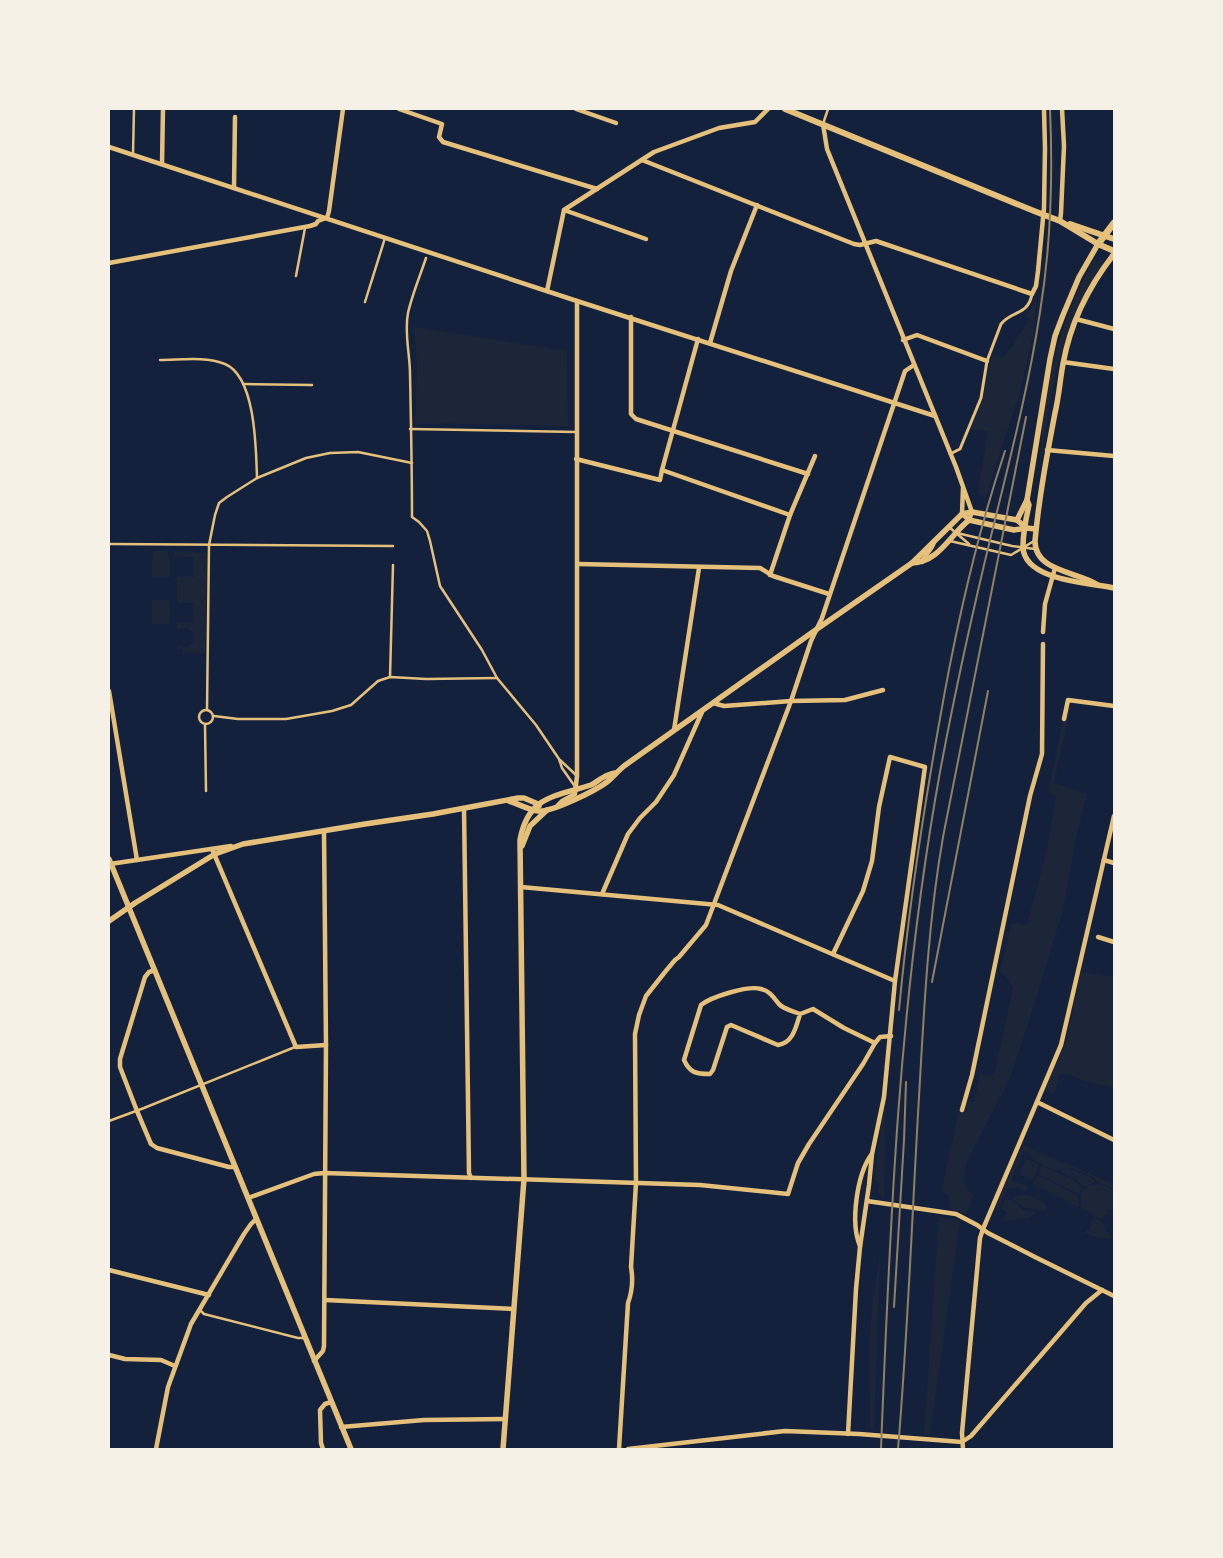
<svg xmlns="http://www.w3.org/2000/svg" width="1223" height="1558" font-family="'Nunito Sans',sans-serif">
<style>
.green{fill:#1d2539}
.lines{fill:none;stroke-linecap:round;stroke-linejoin:round}
.service{stroke:#e5c07b;stroke-width:2.5}
.pedestrian{stroke:#e5c07b;stroke-width:3}
.minor{stroke:#e5c07b;stroke-width:4.5}
.tertiary{stroke:#e5c07b;stroke-width:5.5}
.secondary{stroke:#e5c07b;stroke-width:6}
.primary{stroke:#e5c07b;stroke-width:7}
.rail{stroke:#918062;stroke-width:2}
</style>
<rect width="100%" height="100%" fill="#14213d"/>
<!-- green -->
<g class="green">
<path d="M1100,259L1105,260C1085,291 1069,326 1059,361C1050,393 1047,427 1041,460H1040C1045,384 1057,328 1093,261L1098,262Z"/>
<path d="M1036,299L1034,331L1019,395L985,499L978,491L988,431L971,429L983,398L989,366L993,355L1003,357L1012,346L1030,319L1026,315L1030,311Z"/>
<path d="M414,327L567,351L568,426L415,423L417,366Z"/>
<path d="M153,551H167L170,560V577H152V563Z"/>
<path d="M173,551L207,553L205,653H183L182,649H177L178,645L181,647H188L193,643C194,636 194,632 187,628L177,629V623H193L194,603H177V577H194V557H175Z"/>
<rect x="152" y="601" width="18" height="22"/>
<path d="M1066,706H1071L1054,783L1087,794L1078,829L1062,913L1037,996L1010,1078L966,1163L964,1184L973,1197L966,1214L950,1209L948,1195L942,1192L944,1178L961,1101L974,1102L980,1074L994,1075L1013,988L1009,980L1000,971L1012,923L1027,925L1047,850L1056,796L1048,792Z"/>
<path d="M1081,972L1114,977V1088L1084,1081L1068,1074L1060,1075L1054,1094L1045,1090L1065,1045Z"/>
<path d="M885,1104L884,1198L878,1193L880,1184L874,1179Z"/>
<path d="M1023,1145L1114,1184V1190L1113,1188L1097,1182L1093,1177L1072,1168L1054,1170L1033,1160L1030,1153L1023,1152L1011,1181L1028,1186L1026,1191L1016,1188H1007L999,1208L996,1207Z"/>
<path d="M1026,1159L1040,1165L1033,1180L1019,1174Z"/>
<path d="M1042,1166L1073,1180L1083,1188L1077,1193L1041,1176L1038,1174Z"/>
<path d="M1066,1169H1069L1071,1171L1074,1170L1092,1178L1095,1182L1084,1187L1075,1178L1074,1179L1061,1172V1170Z"/>
<path d="M1038,1175L1076,1195L1078,1198L1079,1207L1033,1184Z"/>
<path d="M1098,1184L1110,1188L1114,1193V1209L1108,1210L1102,1220L1082,1208L1080,1196L1081,1194V1192L1087,1186Z"/>
<path d="M1019,1195H1028L1044,1202L1047,1209L1043,1211L1025,1208L1012,1199Z"/>
<path d="M1005,1199L1015,1202L1023,1210L1037,1212L1029,1218L1003,1221L1007,1212L1001,1209Z"/>
<path d="M939,1217L960,1220L930,1435L924,1434Z"/>
<path d="M1094,1218L1103,1222C1105,1229 1108,1234 1114,1237V1239L1098,1238L1085,1233L1087,1229L1089,1230L1092,1224L1090,1223Z"/>
<path d="M880,1253L874,1429H870L869,1344L873,1300Z"/>
</g>
<g class="lines">
<!-- service -->
<g class="service">
<path d="M823,124L828,109"/>
<path d="M133,154L134,109"/>
<path d="M426,258C420,276 412,295 408,313C404,333 410,354 410,374C411,422 412,469 412,517L419,522L427,531L430,541L440,586L482,650L497,678L536,725L559,759L562,768L576,788"/>
<path d="M296,276L305,228"/>
<path d="M365,302L385,238"/>
<path d="M160,360C180,360 205,356 225,364C256,377 256,450 257,478"/>
<path d="M243,384L312,385"/>
<path d="M410,429L576,432"/>
<path d="M949,527L969,544"/>
<path d="M957,533L1012,546L1035,549"/>
<path d="M950,541L1011,555L1034,541"/>
<path d="M109,544L393,546"/>
<path d="M390,677L393,565"/>
<circle cx="206" cy="717" r="7"/>
<path d="M207,710L209,545L215,515L219,503L227,497L257,478L306,458L330,453L358,452L412,463"/>
<path d="M214,716L238,719H286L332,711L351,705L378,681L390,677L426,679L497,678"/>
<path d="M205,725L206,791"/>
<path d="M560,760L576,775"/>
<path d="M109,1121L144,1108L295,1047"/>
<path d="M200,1310L204,1314L298,1338H303"/>
</g>
<!-- pedestrian -->
<path class="pedestrian" d="M950,454L960,449L981,398L987,361L1001,324C1012,310 1028,316 1032,294"/>
<!-- minor -->
<g class="minor">
<path d="M399,109L442,124L439,137L443,142L597,189"/>
<path d="M576,109L616,123"/>
<path d="M823,124L827,149L956,467L972,512L969,520L962,514L963,488"/>
<path d="M109,147L577,301L935,416"/>
<path d="M642,160L854,244L860,245L876,241L1032,294L1036,286L1038,271L1044,208L1045,148L1044,109"/>
<path d="M162,164L163,109"/>
<path d="M234,188L235,117"/>
<path d="M564,210L646,239"/>
<path d="M327,218L329,211L343,109"/>
<path d="M1060,221L1061,213L1064,146L1062,109"/>
<path d="M109,263L310,226L316,224L318,221L326,218"/>
<path d="M547,291L564,210L654,152L719,128L755,122L768,109"/>
<path d="M631,317V414L636,419L808,474"/>
<path d="M1076,319L1114,329"/>
<path d="M698,339L662,470L790,515"/>
<path d="M903,340L917,335L987,361"/>
<path d="M710,343L731,271L757,205"/>
<path d="M1063,362L1114,369"/>
<path d="M1047,450L1114,456"/>
<path d="M576,459L660,480L662,470"/>
<path d="M922,562C925,554 932,550 934,542"/>
<path d="M578,564L760,568L773,576L829,594"/>
<path d="M770,575L790,515L815,456"/>
<path d="M1043,632L1045,604L1055,568"/>
<path d="M109,691L137,860"/>
<path d="M713,703L724,706L791,701L845,700L883,690"/>
<path d="M1064,719L1068,700L1114,706"/>
<path d="M674,730L699,568"/>
<path d="M558,805L562,801L575,794L577,776V301"/>
<path d="M464,808L469,1173L471,1178"/>
<path d="M212,849L296,1047L326,1045"/>
<path d="M1104,860L1114,863"/>
<path d="M110,864L231,846"/>
<path d="M521,887L718,905L895,981"/>
<path d="M602,894L628,834L640,818L656,802L674,775L702,712"/>
<path d="M1098,937L1114,942"/>
<path d="M833,954L863,891L872,861L879,807L890,757L925,767L895,981L884,1097L872,1154L869,1185L860,1247L856,1289L848,1434"/>
<path d="M155,970L149,972L145,977L120,1059V1067L137,1111L151,1144L157,1148L229,1167H235"/>
<path d="M800,1014C796,1027 793,1043 778,1045L731,1025L727,1027L713,1070L710,1074C696,1074 690,1073 684,1060L701,1005C711,997 748,985 761,989C770,991 773,997 779,1004C783,1009 793,1011 800,1014L813,1009L844,1028L875,1043"/>
<path d="M1037,1102L1114,1140"/>
<path d="M962,1110L972,1075L1030,796L1042,754L1043,644"/>
<path d="M248,1198L314,1174L324,1173L700,1185L788,1194L798,1163L809,1144L863,1064L875,1043L880,1037L891,1036"/>
<path d="M867,1201L956,1214L977,1225L988,1233L1035,1257L1114,1296"/>
<path d="M860,1246C850,1223 857,1175 871,1155"/>
<path d="M109,1270L209,1295"/>
<path d="M325,1300L514,1309"/>
<path d="M109,1355L125,1359L161,1360L175,1366"/>
<path d="M314,1361L323,1351L324,1346L326,1045L324,831"/>
<path d="M341,1427L424,1420L505,1419"/>
<path d="M962,1442L971,1436L1086,1303L1102,1290"/>
<path d="M156,1449L168,1387L191,1324L244,1234L251,1224L256,1219"/>
<path d="M323,1449L321,1443L320,1410L325,1404L331,1402"/>
<path d="M619,1449L628,1303C632,1292 633,1278 631,1267L636,1183L635,1034L639,1015L646,996L665,972L675,960L679,957L706,925L791,701L811,641L822,618L905,371L914,365"/>
<path d="M628,1449L785,1431L859,1434L962,1442"/>
<path d="M963,1449L962,1433L980,1238L983,1229L1061,1045L1114,816"/>
</g>
<!-- tertiary -->
<g class="tertiary">
<path d="M1098,244L1079,277L1063,315L1055,336L1050,359L1027,500L1029,505C1026,518 1023,533 1023,547C1024,581 1091,583 1114,588"/>
<path d="M1017,520L1027,500"/>
<path d="M912,563C939,562 950,535 969,520L1014,530L1026,528L1036,529"/>
<path d="M1098,585C1077,571 1035,572 1035,541C1039,497 1047,455 1055,413C1059,396 1060,380 1063,364C1070,324 1089,286 1114,254"/>
<path d="M509,801C519,804 528,810 539,811C552,812 595,791 607,782C613,777 618,771 624,766L817,629L912,563L962,514L972,512L1017,520L1026,528"/>
<path d="M522,846L530,826L547,810"/>
<path d="M109,859L351,1449"/>
<path d="M109,921L135,903L215,854L243,844L365,824L433,814L518,798H524L538,804L539,806"/>
<path d="M503,1449L524,1179L520,840C528,796 554,797 591,785C596,783 599,779 604,777C607,775 611,774 615,773"/>
</g>
<!-- secondary -->
<g class="secondary">
<path d="M785,109L1034,211L1060,221L1098,244L1114,251"/>
<path d="M1070,224L1114,239"/>
</g>
<!-- primary -->
<path class="primary" d="M1098,244L1114,223"/>
<!-- rail -->
<g class="rail">
<path d="M932,982L988,691"/>
<path d="M899,1010C908,914 922,819 939,724C955,632 975,540 1005,451"/>
<path d="M894,1307L904,1140L906,1082"/>
<path d="M881,1449C890,1221 899,997 940,772C953,702 968,633 984,565C1004,481 1027,398 1040,312C1051,245 1053,177 1050,109"/>
<path d="M898,1449C908,1332 912,1215 919,1097C924,1010 928,923 943,837L1026,417"/>
</g>
</g>
<!-- border -->
<rect width="1223" height="1558" fill="none" stroke="#f6f1e7" stroke-width="220"/>
</svg>
